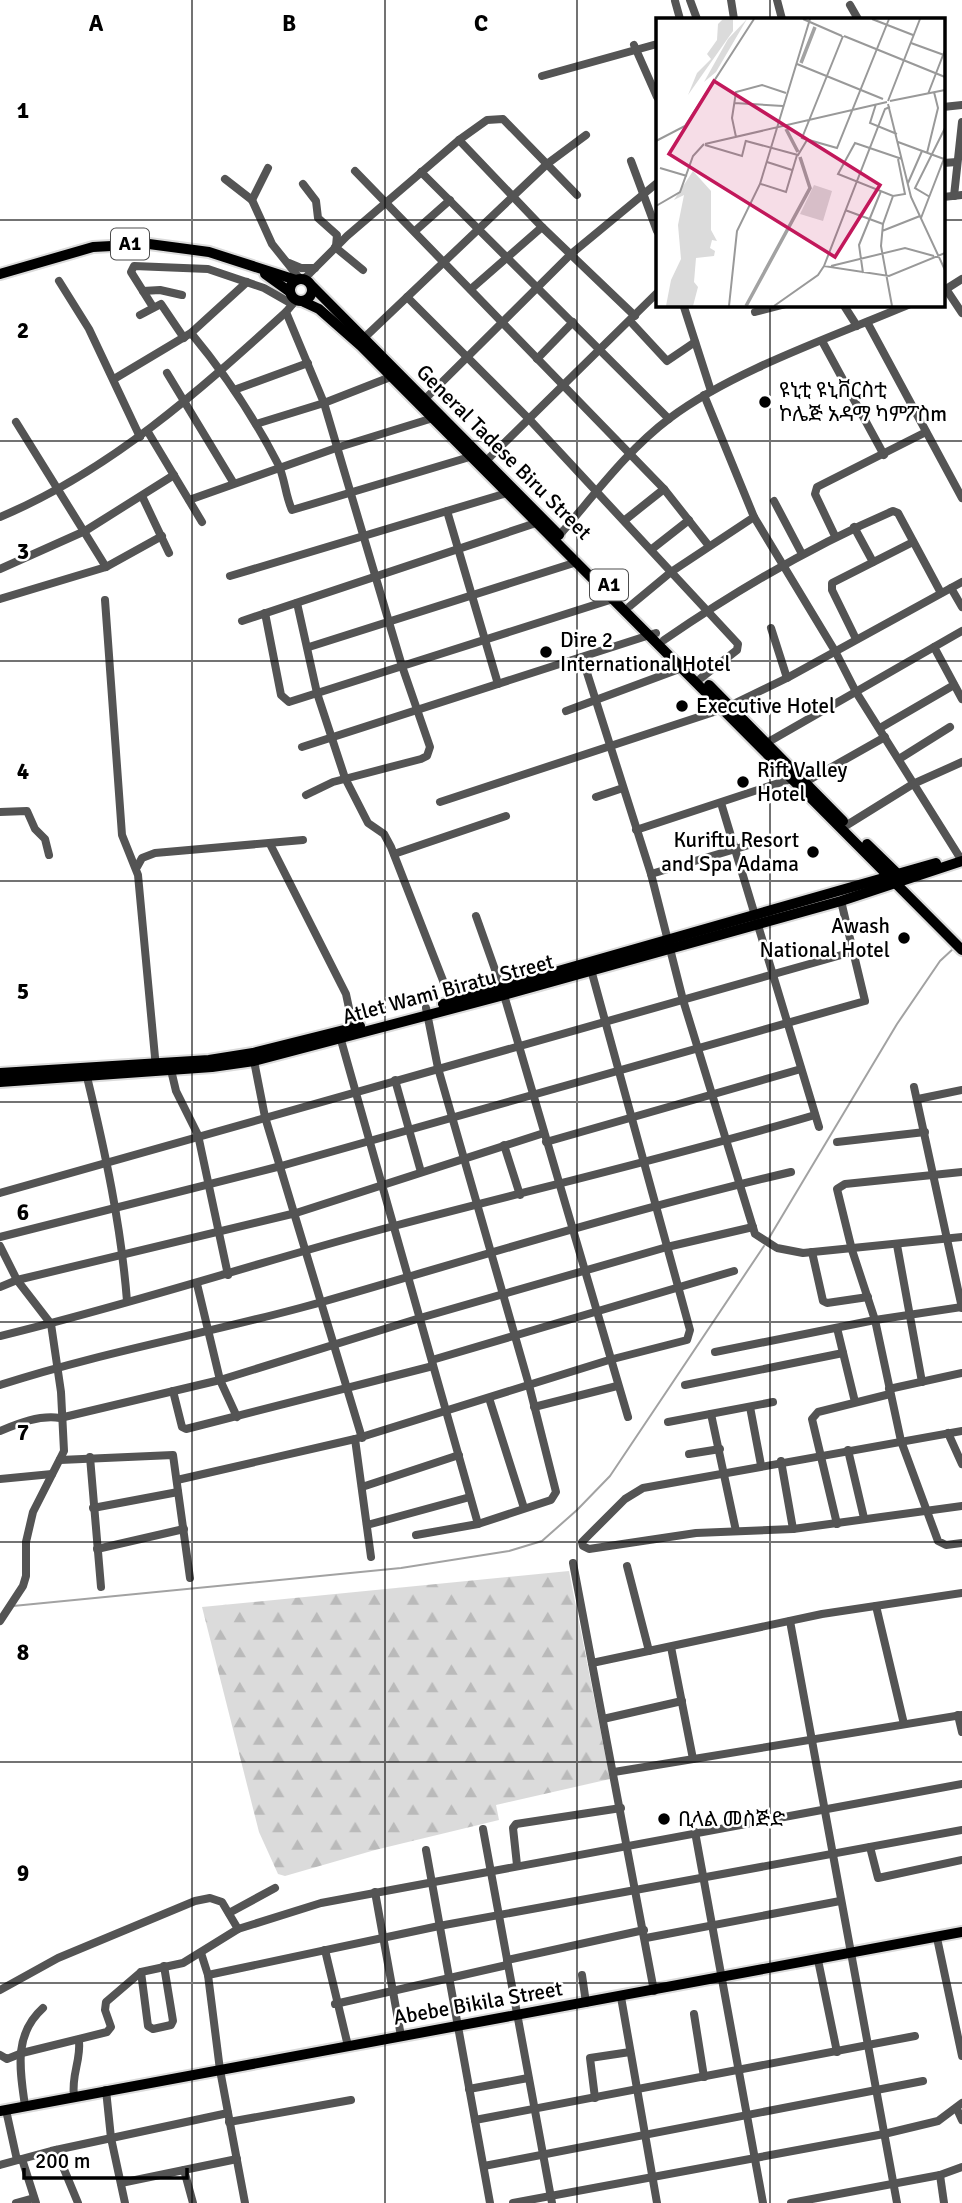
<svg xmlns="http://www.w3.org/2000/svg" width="962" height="2203" font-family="Signika,'Noto Sans Ethiopic',sans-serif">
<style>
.forest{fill:url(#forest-firs)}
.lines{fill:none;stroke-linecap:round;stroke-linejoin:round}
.stream{stroke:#a2a2a2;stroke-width:2}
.major-casing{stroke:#dbdbdb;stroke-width:14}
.minor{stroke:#545454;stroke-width:8}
.major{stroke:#000;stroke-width:10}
.grid{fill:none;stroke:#000;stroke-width:2;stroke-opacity:0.55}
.poi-dot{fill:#000;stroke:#fff;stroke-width:2.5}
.labels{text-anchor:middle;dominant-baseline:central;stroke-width:5;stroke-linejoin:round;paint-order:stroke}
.shield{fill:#fff;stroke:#4c4c4c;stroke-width:2}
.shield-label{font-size:19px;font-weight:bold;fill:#000}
.poi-label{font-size:21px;fill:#000;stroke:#fff;text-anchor:start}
.street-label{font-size:21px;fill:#000;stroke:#fff}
.inset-river{fill:none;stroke:#a2a2a2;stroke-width:3.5}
.inset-road{fill:none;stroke:#999;stroke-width:2}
.view{fill:#c2185b;fill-opacity:0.15;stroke:#c2185b;stroke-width:3.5}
.inset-edge{fill:none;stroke:#000;stroke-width:3.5}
.grid-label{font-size:23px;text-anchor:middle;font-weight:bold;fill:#000;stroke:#fff;stroke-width:5;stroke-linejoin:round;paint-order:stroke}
</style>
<defs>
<pattern id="forest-firs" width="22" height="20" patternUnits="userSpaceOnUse" patternTransform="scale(1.75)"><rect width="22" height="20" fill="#dbdbdb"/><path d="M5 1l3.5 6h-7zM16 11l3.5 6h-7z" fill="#bababa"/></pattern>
</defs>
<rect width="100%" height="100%" fill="#fff"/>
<!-- forest -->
<path class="forest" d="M569,1571L610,1779L496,1805L499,1820L375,1850L285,1876L278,1874L259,1832L202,1607Z"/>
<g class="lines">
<!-- stream -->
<g class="stream">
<path d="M769,1238L897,1024L940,961L954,948"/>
<path d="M13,1606L401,1568L509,1551L542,1541L577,1510L610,1476L764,1246"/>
</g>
<defs>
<g id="major">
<path d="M0,274L93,247L149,244L209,252L296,280"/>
<path d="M265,274L290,292"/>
<circle cx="301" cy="290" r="11"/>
<path d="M312,286L559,535"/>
<path d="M304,302L319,309L361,346L962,950"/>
<path d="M709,685L843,821"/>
<path d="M867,844L903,879"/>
<path d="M443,1004L936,863"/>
<path d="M0,1073L209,1060L253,1053L360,1026"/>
<path d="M0,1082L212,1067L254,1061L504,995L841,901L962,861"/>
<path d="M0,2111L962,1932"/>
</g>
</defs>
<!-- major casing -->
<use href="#major" class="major-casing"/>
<!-- minor -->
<g class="minor">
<path d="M690,0L697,19"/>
<path d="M731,0L734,19"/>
<path d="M777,0L782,19"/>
<path d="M675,1L680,19"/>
<path d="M850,5L858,19"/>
<path d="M634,45L657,97"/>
<path d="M542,76L657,44"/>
<path d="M943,107L962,105"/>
<path d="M459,140L542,227L635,316"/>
<path d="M631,161L657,231"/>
<path d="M943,163L957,162"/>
<path d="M355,171L664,489L709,546"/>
<path d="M421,172L669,419"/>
<path d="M225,179L252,200L268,168"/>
<path d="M303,184L316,201L318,218L337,235L336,246"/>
<path d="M954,196L962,122"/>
<path d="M943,197L962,195"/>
<path d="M252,200L272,244L300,279"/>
<path d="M415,231L450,200"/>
<path d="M335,247L363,270"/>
<path d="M289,263L301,268H315"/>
<path d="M304,279L347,236L459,140L487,120L503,119L577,195"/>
<path d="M59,281L89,329L140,437"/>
<path d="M471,289L542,227"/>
<path d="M946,289L962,313"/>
<path d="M143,291L160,290L182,295"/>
<path d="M943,291L962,279"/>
<path d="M407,297L529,419L738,644L737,650L701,678"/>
<path d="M296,300L286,312L324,403L402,666L430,747L427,756L421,759L333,782L306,795"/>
<path d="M683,304L711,391"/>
<path d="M843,304L857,326"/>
<path d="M153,307L131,272L134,266L208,269L264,288L292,304"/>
<path d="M755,312L786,304"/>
<path d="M140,315L161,304L184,338"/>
<path d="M630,321L667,361L695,342"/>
<path d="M867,322L962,498"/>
<path d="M191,333C225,374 254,417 278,464C285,478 285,495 292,510L473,456"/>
<path d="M364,338L547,164L586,135"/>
<path d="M822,341L884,455"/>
<path d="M537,359L573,322"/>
<path d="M167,373L233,482"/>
<path d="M114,379L191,333L247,282"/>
<path d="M234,390L308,363"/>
<path d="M704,395L754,517L835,651L856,692L959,856"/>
<path d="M425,399L571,254L657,183"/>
<path d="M16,422L106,567"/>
<path d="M256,424L324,403L393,376"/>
<path d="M148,432L202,522"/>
<path d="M487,460L657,293"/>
<path d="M142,496L169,553"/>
<path d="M189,500L336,448L433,418"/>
<path d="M774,501L802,554"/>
<path d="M447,511L498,684"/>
<path d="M0,517C110,471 199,391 286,312"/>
<path d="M625,520L664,489"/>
<path d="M854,527L873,562"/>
<path d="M835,536L815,494L817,487L926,432"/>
<path d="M557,538C593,497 626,451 670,418C734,370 835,336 910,304"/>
<path d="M652,549L689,520"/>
<path d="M0,569L85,531L174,475"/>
<path d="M230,576L507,493"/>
<path d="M951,588L962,607"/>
<path d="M0,599L106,567L162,536"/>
<path d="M105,600L122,835L138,875L156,1068"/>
<path d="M297,603L317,693L345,778L368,823L384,834L391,847L451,1001"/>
<path d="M630,606L671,572L754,517"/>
<path d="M265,613L281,695L289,702L613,599"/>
<path d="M242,621L542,521"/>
<path d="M771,628L787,678"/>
<path d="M856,639L832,590V583L913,542"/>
<path d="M664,640C737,590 811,546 893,511L898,513L941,593"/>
<path d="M309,647L577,562"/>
<path d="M934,647L962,699"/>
<path d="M582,657L651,874L683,1000L755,1234L777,1248L803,1253L962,1237"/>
<path d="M566,711L682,668"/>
<path d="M880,728L954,685"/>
<path d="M763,745L962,631"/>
<path d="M302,747L656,633"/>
<path d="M899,759L950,727"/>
<path d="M800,785L885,737"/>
<path d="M596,797L623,788"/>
<path d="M440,802L723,709L787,678L962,582"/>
<path d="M721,803L819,1127"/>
<path d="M0,812L27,811L35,829L45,839L49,855"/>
<path d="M847,825L913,784L962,762"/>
<path d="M636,830L791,779"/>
<path d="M270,844L346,994L353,1027"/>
<path d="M394,854L506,816"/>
<path d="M137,867L142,858L155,853L303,840"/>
<path d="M651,874L759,842"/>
<path d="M476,916L504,995L628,1417"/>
<path d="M339,1033L478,1524"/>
<path d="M254,1061L265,1117L362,1438"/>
<path d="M171,1070L176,1091L198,1135L228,1275"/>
<path d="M87,1077C105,1151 121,1225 127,1301"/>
<path d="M395,1080L421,1172"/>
<path d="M914,1087L962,1308"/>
<path d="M918,1099L962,1090"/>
<path d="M546,1142L801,1069"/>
<path d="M837,1142L925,1132"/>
<path d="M504,1145L520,1195"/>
<path d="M962,1172L845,1184L837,1189L852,1250L875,1320L901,1441L938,1541L946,1545L962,1543"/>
<path d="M0,1193L852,952"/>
<path d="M0,1237L281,1166L865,1001L841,901"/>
<path d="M897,1245L922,1382"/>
<path d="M0,1246L17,1280L51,1324L61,1392L64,1451L33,1512L26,1542V1576L23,1586L0,1621"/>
<path d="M812,1252L823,1301L827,1303L868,1297"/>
<path d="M197,1284L220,1380L237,1417"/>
<path d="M0,1287L17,1280L296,1213L544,1133"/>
<path d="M837,1328L855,1402"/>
<path d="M0,1336C133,1304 262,1261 394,1226C534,1189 676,1156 815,1115"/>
<path d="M715,1352L875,1320L962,1307"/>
<path d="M432,1360L734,1271"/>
<path d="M0,1385C105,1351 216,1332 322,1302C478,1257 633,1209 791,1172"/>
<path d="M685,1385L843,1353"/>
<path d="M889,1389L962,1373"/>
<path d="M173,1391L182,1427L186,1429L433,1366"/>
<path d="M489,1398L524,1508"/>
<path d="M534,1407L617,1386"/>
<path d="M750,1407L761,1465"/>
<path d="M711,1414L736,1531"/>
<path d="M668,1422L773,1402"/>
<path d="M0,1431C19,1423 39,1415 60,1418L220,1380L420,1318L667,1247L753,1227"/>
<path d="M962,1431L643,1488L625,1499L582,1542L583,1546L589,1549L696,1533L793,1529L962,1506"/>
<path d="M948,1433L962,1464"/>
<path d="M355,1439L371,1557"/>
<path d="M848,1450L864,1518"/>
<path d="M689,1454L720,1449"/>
<path d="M90,1457L101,1587"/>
<path d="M60,1460L173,1455L190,1578"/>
<path d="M781,1461L793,1529"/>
<path d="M0,1479L52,1474"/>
<path d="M177,1480L355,1439L609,1360L687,1340L690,1330L590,966"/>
<path d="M362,1487L459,1455"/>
<path d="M93,1508L178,1492"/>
<path d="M837,1524L812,1419L818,1412L890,1394"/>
<path d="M367,1525L470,1497"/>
<path d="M416,1535L478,1524L551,1500L556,1492L529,1385L438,1068L426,1008"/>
<path d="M97,1549L184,1529"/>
<path d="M573,1563L654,1991"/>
<path d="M627,1566L649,1651"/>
<path d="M876,1606L904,1724"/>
<path d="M790,1621L897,2203"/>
<path d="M671,1647L693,1759"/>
<path d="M592,1663L822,1614L962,1593"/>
<path d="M958,1715L962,1732"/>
<path d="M603,1719L682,1701"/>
<path d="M614,1772L962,1715"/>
<path d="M483,1829L552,2203"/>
<path d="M695,1832L763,2203"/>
<path d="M870,1847L878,1878L962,1860"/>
<path d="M426,1850L490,2203"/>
<path d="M517,1865L513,1828L516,1824L621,1808"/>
<path d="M375,1892L401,2036"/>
<path d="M229,1913L275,1888"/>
<path d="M646,1938L840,1901"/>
<path d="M937,1938L962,2056"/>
<path d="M325,1950L348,2046"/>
<path d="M201,1953L208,1975L220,2070L245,2203"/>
<path d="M507,1960L644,1930"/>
<path d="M818,1960L837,2052"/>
<path d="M141,1972L148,2026L153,2029L171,2025L173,2021L164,1966"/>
<path d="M208,1975L439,1926L962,1830"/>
<path d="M582,1975L586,2003"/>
<path d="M0,1990L58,1958L195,1901L210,1898L222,1902L238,1929"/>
<path d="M621,1997L657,2203"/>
<path d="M335,2004L507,1965"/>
<path d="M694,2014L704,2077"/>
<path d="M0,2055L7,2059L22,2053L107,2032L111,2027L105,2010L106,2002L141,1972L183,1963L238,1929L321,1903L962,1784"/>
<path d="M469,2089L528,2078"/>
<path d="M106,2090L111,2138L125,2203"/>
<path d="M74,2096C71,2075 81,2061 79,2041"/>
<path d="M595,2098L590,2058L630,2052"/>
<path d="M25,2106C20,2070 13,2035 43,2008"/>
<path d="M957,2109L962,2120"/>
<path d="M6,2110L17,2160"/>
<path d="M475,2120L915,2036"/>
<path d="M229,2122L351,2100"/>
<path d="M56,2150L78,2203"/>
<path d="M22,2159L36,2203"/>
<path d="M0,2165L51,2151L228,2113"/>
<path d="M484,2166L923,2081"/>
<path d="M184,2170L193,2203"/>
<path d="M940,2175L944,2203"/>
<path d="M121,2183L237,2159"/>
<path d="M16,2203L34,2198"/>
<path d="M513,2203L884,2134L938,2121L962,2103"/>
<path d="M791,2203L940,2175L962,2167"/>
</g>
<!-- major -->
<use href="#major" class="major"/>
</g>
<!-- grid -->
<path class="grid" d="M192,0V2203M385,0V2203M577,0V2203M770,0V19M0,220H657M943,220H962M770,304V2203M0,441H962M0,661H962M0,881H962M0,1102H962M0,1322H962M0,1542H962M0,1762H962M0,1983H962"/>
<!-- markers -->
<g class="poi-dot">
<circle cx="765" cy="402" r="7"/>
<circle cx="546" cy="652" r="7"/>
<circle cx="682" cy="706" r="7"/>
<circle cx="743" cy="782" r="7"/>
<circle cx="813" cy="852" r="7"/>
<circle cx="904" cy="938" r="7"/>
<circle cx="664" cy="1819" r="7"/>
</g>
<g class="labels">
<!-- shield labels -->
<g class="shield">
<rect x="111" y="228.5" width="38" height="31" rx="5"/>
<rect x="590" y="569.5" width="38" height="31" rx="5"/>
</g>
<g class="shield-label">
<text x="130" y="244">A1</text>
<text x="609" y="585">A1</text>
</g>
<!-- poi labels -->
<g class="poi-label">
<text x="779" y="390">ዩኒቲ ዩኒቨርስቲ<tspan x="779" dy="24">ኮሌጅ አዳማ ካምፖስm</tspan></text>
<text x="560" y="640">Dire 2<tspan x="560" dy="24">International Hotel</tspan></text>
<text x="696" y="706">Executive Hotel</text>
<text x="757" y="770">Rift Valley<tspan x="757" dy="24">Hotel</tspan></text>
<text x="799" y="840" text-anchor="end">Kuriftu Resort<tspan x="799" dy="24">and Spa Adama</tspan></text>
<text x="890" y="926" text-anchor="end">Awash<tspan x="890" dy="24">National Hotel</tspan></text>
<text x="678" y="1819">ቢላል መስጅድ</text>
</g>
<!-- street labels -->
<g class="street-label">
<text transform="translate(504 452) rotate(45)">General Tadese Biru Street</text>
<text transform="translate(448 989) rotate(-15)">Atlet Wami Biratu Street</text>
<text transform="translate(478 2003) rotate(-10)">Abebe Bikila Street</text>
</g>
</g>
<!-- overview -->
<g transform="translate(656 18)">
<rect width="289" height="289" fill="#fff"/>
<path d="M67,1H77V13L32,77L41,55L55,41L51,36L61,22L62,6ZM91,1L60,54L48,64L72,21ZM37,153L55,173V212L61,223L56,222L54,230L59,233L58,238L40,240L38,264L42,269L37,288H10L15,262L25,241L22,207L28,177L18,182Z" fill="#dbdbdb"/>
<path d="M158,167L176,173L167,203L144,196Z" fill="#dbdbdb"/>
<path class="inset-river" d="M145,45L159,9M130,111L142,134M90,288L154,170L144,139"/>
<path class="inset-road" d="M147,1L186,18M216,1L257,17M187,18L146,120L181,130L233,1M188,18L289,59M255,25L288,37M141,46L227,81M272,76L289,32M232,83L264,1M234,83L289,72M78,85L127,88M220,86L214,105L241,116M232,86L255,179L289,252M80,119L76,100L80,74L106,67L130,75M0,123L29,108L98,1M90,123L142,137L151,122M242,124L288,141M49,126L231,84M49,127L86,138L90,122M271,135L282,90L278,74M242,141L249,176L237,178L182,156L199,125L246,141M111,144L136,152M4,150L31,158M252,165L266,133M105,166L130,174L141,137M274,179L259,170L289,110M0,188L24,174L37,138L48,126M189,192L227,206M265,200L289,138M226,213L264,198M168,248L229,91L234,89M175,248L249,230L278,238M207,255L203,227L225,173M73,288L81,213L104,166L154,1M118,288L162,257L168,248L233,258L289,235M236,288L225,228L227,206L237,178"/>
<path class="view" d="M58,63L224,167L179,239L13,136Z"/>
<rect width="289" height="289" class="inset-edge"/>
</g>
<g class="grid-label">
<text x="96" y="31">A</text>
<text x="289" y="31">B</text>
<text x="481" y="31">C</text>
<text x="23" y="118">1</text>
<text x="23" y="338">2</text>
<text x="23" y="559">3</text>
<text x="23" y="779">4</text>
<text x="23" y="999">5</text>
<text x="23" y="1220">6</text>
<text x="23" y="1440">7</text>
<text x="23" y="1660">8</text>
<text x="23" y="1881">9</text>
</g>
<!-- scale -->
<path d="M24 2168v10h163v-10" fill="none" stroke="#000000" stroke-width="3.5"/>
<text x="35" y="2168" font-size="21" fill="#000000" stroke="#ffffff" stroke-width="5" paint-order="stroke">200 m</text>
</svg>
